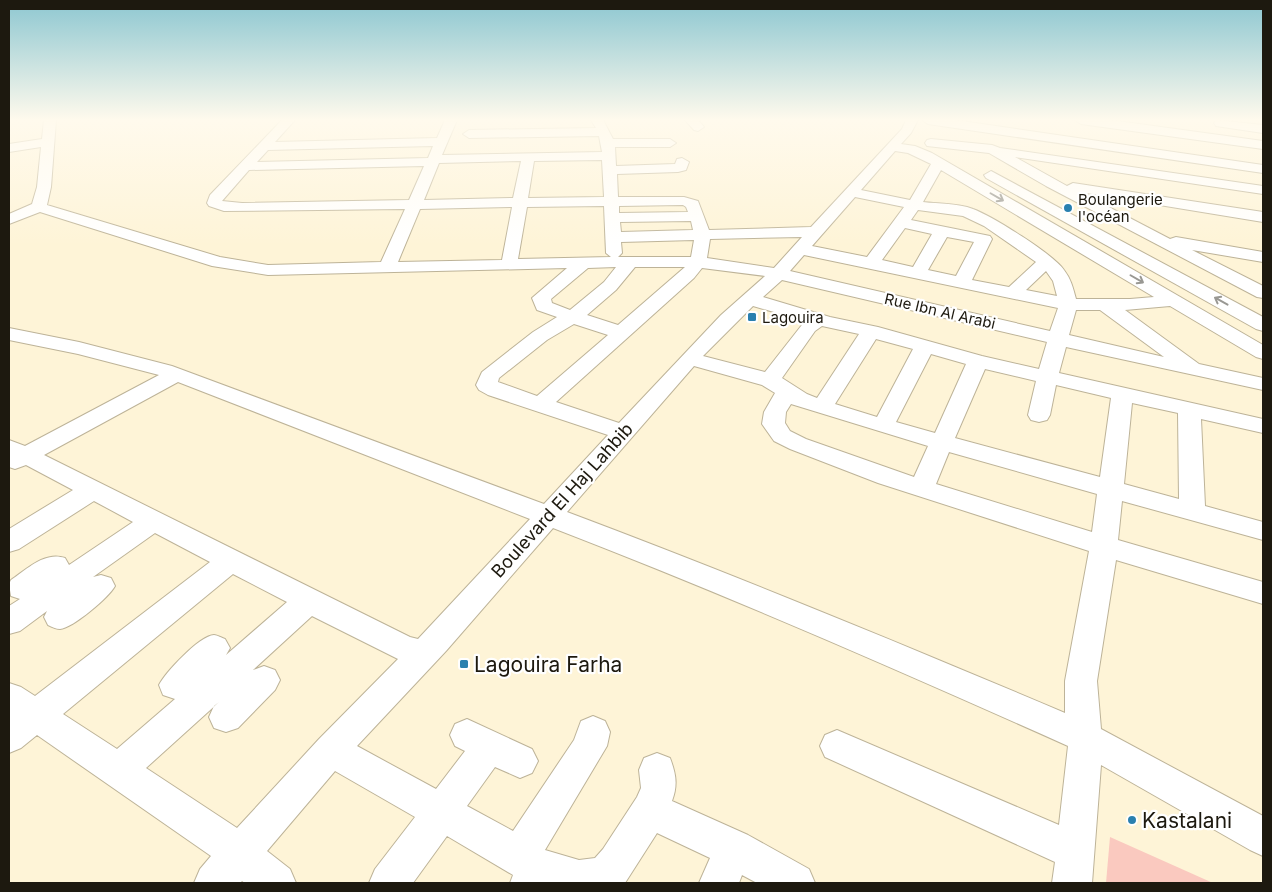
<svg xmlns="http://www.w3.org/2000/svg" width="1272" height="892" font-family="Inter,sans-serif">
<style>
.green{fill:#fac9bf}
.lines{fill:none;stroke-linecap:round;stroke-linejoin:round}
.minor-casing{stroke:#bdb398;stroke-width:2}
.minor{fill:#fff;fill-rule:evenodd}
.oneway{stroke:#999893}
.poi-dot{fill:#2a80af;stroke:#fff;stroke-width:2}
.labels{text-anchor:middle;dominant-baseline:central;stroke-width:4.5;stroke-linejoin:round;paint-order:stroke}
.far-poi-label{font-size:15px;fill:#1d190f;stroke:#fff;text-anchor:start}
.far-street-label{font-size:15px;fill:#1d190f;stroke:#fff}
.street-label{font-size:18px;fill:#1d190f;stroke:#fff}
.near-poi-label{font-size:21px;fill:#1d190f;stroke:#fff;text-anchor:start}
</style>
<rect width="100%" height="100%" fill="#fef4d7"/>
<!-- green -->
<path class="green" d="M1110,837L1213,883H1106Z"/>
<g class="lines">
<defs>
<g id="minor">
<path d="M44,120H56L51,187L47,205L220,257L268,265L381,262L405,209L224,211L209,206L207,203L210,195L282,120H295L275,142L437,138L445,120H457L442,155L602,152L599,136L469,138L463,134L469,130L596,128L591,120H603L613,139H670L676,143L670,147H615L616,166L675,164L677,159L682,158L689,162L686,170L678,172L617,174L618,197H684L698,201L709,230L811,227L902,129L906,120H918L911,133L901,144L915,146L932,153L1263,345V359L1256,357L1170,306L1125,310L1199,364L1263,378V390L1066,347L1059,373L1263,419V433L1201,419L1205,506L1263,522V540L1122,501L1118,540L1263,582V604L1116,560L1097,681L1101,729L1263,816V856L1250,850L1101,765L1092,883H1052L1055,862L825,757L820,746L825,735L837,730L1059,825L1068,746C898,670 727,595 553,528L446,651L357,746L436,789L465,751L455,746L450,735L455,724L467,719L532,749L538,761L532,773L520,778L495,767L467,806L513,831L574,740L581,721L593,716L605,721L610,732L607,746L545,850L579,860L595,858L603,849L637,797L641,788L639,770L644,758L657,753L670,758C676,774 678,785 672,801L748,835L809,869L815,883H757L742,875L739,883H699L710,858L657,833L625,883H510L513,875L447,836L413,883H369L375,869L415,817L335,771L267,851L290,869L296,883H245L242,881L240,883H194L200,869L211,856L37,735L21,748L9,753V683L21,687L35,696L210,562L155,533L93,577L101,575L111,578L115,586C109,597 73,628 60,629C56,629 52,627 48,625L44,617L47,611L20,631L9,634V606L20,599L11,596L9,584L11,580C27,569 45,551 65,558L69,565L133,522L94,501L19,549L9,552V529L73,490L26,465L15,469L9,467V440L25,446L159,375L78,354L9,340V328L79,342L172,366L544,504L608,435L488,395L479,390L476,385L482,372L533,332L557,317L537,310L532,298L567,268L268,275L212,266L40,212L9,224V214L32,204L37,187L41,147L9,152V144L42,139ZM433,146L428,158L257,162L268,150ZM895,151L908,153L931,164L910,200L861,190ZM602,160L604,197L528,198L534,161ZM521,161L513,198L424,200L439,163ZM424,166L409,200L242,203L222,201L249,170ZM941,170L1154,297L1130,299H1076C1073,288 1071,279 1064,270C1053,254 992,216 973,209C958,203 939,204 923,202ZM855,197L904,207L867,257L812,246ZM683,205L686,207L688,212L619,213V206ZM604,206L606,253L611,257L518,259L527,207ZM512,207L502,260L398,262L420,209ZM918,210L963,216L984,226L1036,262L1009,287L972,280L992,239L990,236L911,220ZM691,221L693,230L621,232L620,222ZM905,228L932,234L913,267L882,260ZM802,237L774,268L707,258L710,239ZM947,237L974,242L956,276L928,270ZM694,240L691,257H618L622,253L621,242ZM804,255L1058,308L1050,331L790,271ZM616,267L604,282L570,310L552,303L551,299L588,268ZM635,267H685L618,325L587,315L616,290ZM702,268L765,276L721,315L619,423L556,402L694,278ZM1046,271L1053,281L1057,296L1026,290ZM782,280L1047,342L1039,369L982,356L878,327L830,317L763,297ZM753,306L805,321L765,372L703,356ZM1076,310H1100L1164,357L1069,335ZM574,324L608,335L537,396L498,382L499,378L547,340ZM822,326L859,334L817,398L807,394L782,378L815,331ZM876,339L913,349L877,417L835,404ZM931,354L966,364L935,433L896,422ZM694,366L762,385L775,393L764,412L762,424L774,441L790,449L878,483L1089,551L1065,681V713C900,643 735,575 567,512ZM985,369L1036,381L1028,415L1031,420L1039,422L1047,420L1050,415L1056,385L1111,398L1100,477L955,438ZM178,382L530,519L418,639L410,637L44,455ZM1132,403L1178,413L1179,499L1124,484ZM791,404L928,446L914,477L806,439L790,431L785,423L786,412ZM949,452L1097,494L1092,532L936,484ZM233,574L287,602L226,655L230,648L225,639C222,638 217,635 214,635C199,636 165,673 159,685L163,695L175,699L117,749L63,714ZM312,616L398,659L319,739L237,828L146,768L219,702L214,706L209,717L214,728L226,732L238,728L275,690L280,680L275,670L264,666L253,670Z"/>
<path d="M685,120H698L704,127L698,131L694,130Z"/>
<path d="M922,120H955L1263,165V173L928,124Z"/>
<path d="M1075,120H1110L1263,141V149L1081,124Z"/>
<path d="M1216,120L1263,125V133L1216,126L1214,123Z"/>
<path d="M931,139L992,145L1000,148L1263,186V194L1015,157L1067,186L1073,183L1263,212V222L1080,192L1170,239L1176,237L1263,252V262L1192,250L1263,286V298L1257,297L1046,186L989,153L927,146L925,143L927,140Z"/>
<path d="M991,171L1263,317V331L1256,329L986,178L984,175Z"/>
</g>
</defs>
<!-- minor casing -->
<use href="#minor" class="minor-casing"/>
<!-- minor -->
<use href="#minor" class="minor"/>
</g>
<!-- one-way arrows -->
<defs><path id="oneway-shaft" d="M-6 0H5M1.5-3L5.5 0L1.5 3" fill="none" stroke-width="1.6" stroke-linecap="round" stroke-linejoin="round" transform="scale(1.25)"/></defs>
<g class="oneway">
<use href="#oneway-shaft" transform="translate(997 197) rotate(30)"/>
<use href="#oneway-shaft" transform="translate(1137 279) rotate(30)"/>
<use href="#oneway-shaft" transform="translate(1221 301) rotate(-151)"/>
</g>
<!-- sky -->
<linearGradient id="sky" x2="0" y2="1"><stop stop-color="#8dc7d1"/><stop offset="0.49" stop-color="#fffaed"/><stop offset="1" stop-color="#fffaed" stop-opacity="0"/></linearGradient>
<rect width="1272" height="245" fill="url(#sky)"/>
<!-- markers -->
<g class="poi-dot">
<circle cx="1068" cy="208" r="5"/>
<rect x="747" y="312" width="10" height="10" rx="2.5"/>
<rect x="459" y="659" width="10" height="10" rx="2.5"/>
<circle cx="1132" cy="820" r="5"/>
</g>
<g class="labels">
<!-- far-poi labels -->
<g class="far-poi-label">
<text x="1078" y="199">Boulangerie<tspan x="1078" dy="17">l'océan</tspan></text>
<text x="762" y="317">Lagouira</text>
</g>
<!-- far-street labels -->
<g class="far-street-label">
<text transform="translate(940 311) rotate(13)">Rue Ibn Al Arabi</text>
</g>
<!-- street labels -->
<g class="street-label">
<text transform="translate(562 500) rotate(-48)">Boulevard El Haj Lahbib</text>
</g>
<!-- near-poi labels -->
<g class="near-poi-label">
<text x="474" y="664">Lagouira Farha</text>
<text x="1142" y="820">Kastalani</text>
</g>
</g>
<!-- border -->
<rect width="1272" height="892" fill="none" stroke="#1d190f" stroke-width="20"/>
</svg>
